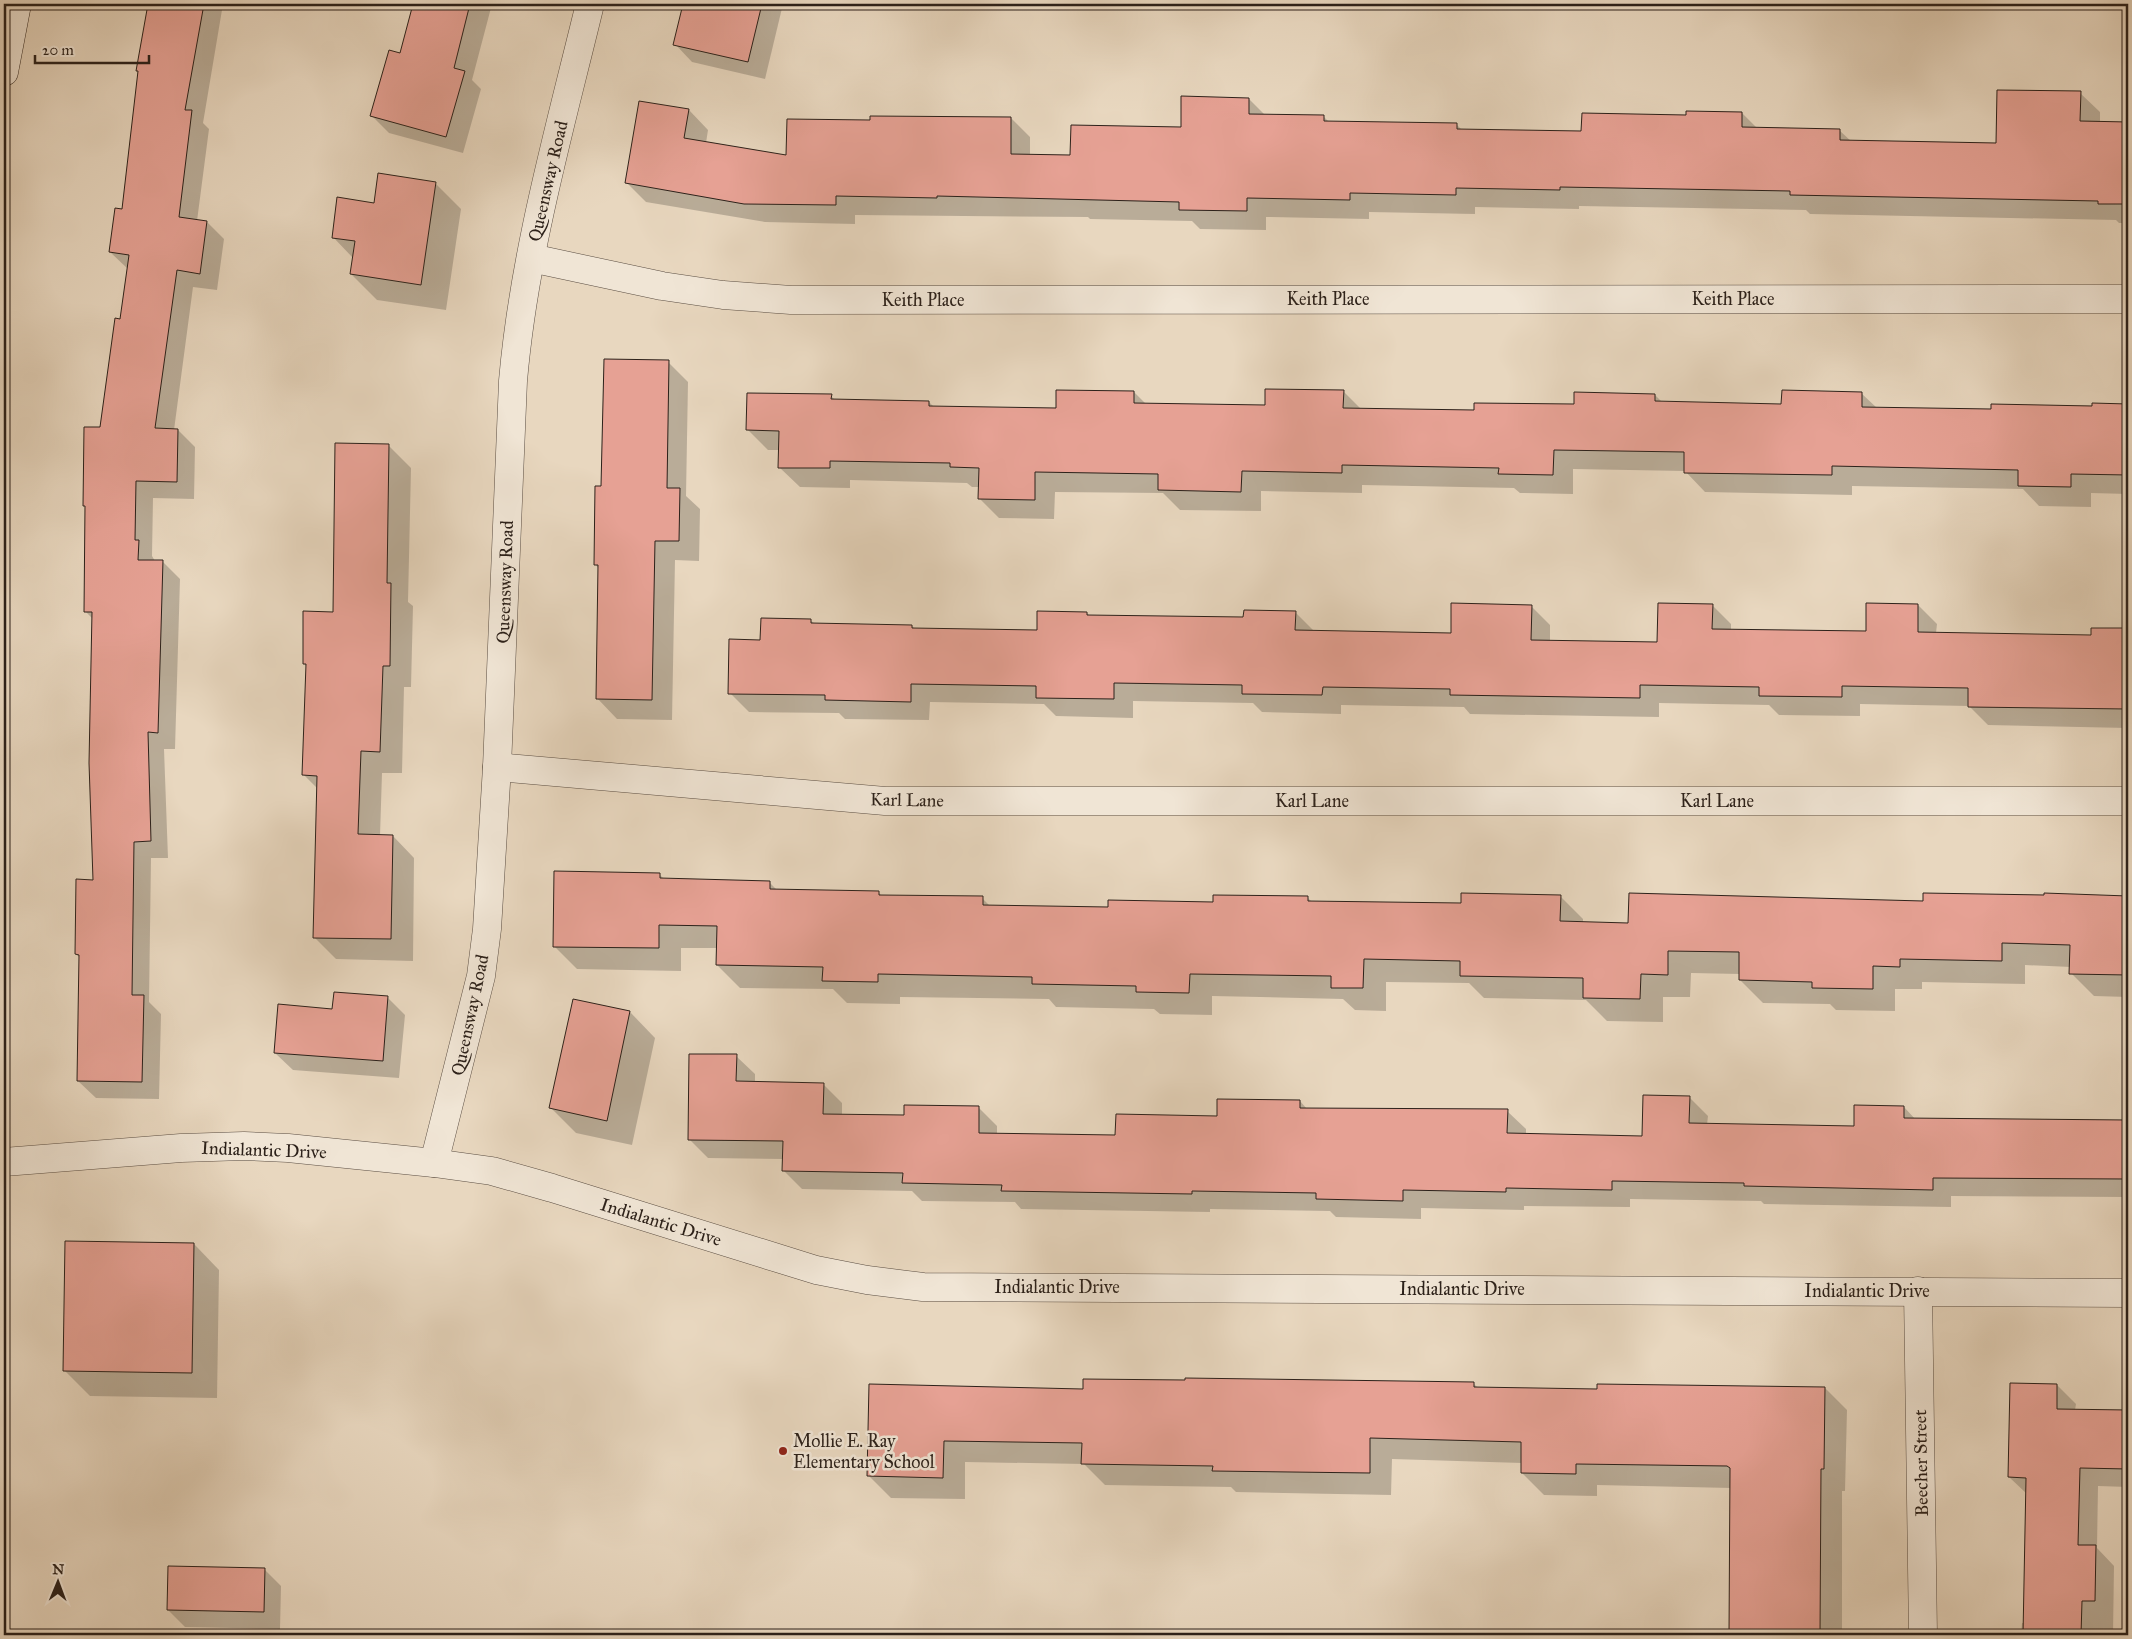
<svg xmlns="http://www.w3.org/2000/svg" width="2132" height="1639" font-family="'IM FELL Great Primer',serif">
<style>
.shadow{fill:#0003}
.building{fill:#e6a194;stroke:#2c211a}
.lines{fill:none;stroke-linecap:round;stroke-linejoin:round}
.minor-casing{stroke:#5b4e43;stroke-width:29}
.secondary-casing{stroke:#2c211a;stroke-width:29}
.minor{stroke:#f0e5d5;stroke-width:28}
.secondary{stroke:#f0e5d5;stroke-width:28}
.poi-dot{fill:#8f2418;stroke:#f0e5d5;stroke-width:2}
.labels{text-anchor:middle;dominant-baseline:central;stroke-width:5;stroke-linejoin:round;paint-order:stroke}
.street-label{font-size:18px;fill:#2c211a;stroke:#f0e5d5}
.poi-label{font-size:18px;fill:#2c211a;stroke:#f0e5d5;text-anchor:start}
</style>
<rect width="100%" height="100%" fill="#e8d7bf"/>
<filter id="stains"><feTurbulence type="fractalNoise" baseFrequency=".004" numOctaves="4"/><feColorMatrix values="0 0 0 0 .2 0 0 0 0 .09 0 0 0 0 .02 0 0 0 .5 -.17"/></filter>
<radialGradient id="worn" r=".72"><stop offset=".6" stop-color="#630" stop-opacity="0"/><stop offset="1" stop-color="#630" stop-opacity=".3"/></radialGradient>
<!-- shadow -->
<g class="shadow">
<path d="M149,4H223L203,123L209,129L197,221L207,222L224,239L217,290L193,287L174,430H178L195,447L194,499L153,498L152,556L155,561L163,562L180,579L175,749H164L168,858H151L149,1002L161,1014L159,1099L96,1098L78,1081L80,958L76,954L94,881V620L85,611L87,508L84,505L121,320L128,269L110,252L123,210L140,72L138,70Z"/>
<path d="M414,4H492L472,80L481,89L463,153L389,133L372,116L401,55Z"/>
<path d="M684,4H783L765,79L692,62L675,44Z"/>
<path d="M1742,4H1784V9L1746,8Z"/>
<path d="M2080,93L2100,112V122L2128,123V223H2119L2116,220L1810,214L1806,210L1579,206V209L1475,207V214L1369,212V219L1266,217V230L1200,229L1192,221L1090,219L1088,217L855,215V224L765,222L646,202L626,182L689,110L708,130L706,143L788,157L871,122L1011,118L1030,137V155L1072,156L1182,128L1249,99L1265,115L1323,116L1329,122L1456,124L1462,130L1583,132L1687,116L1742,113L1757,128L1839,130L1852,142L1997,144Z"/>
<path d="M435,183L461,209L446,310L377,300L351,274L353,258L333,237L375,204Z"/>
<path d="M668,362L688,382L686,496L700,509L699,561L675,560L672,720L617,719L597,698L599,569L595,564L602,488Z"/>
<path d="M1343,391L1361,409L1475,411L1575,406L1655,395L1663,403L1783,405L1861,393L1877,408L1992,410L1993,405L2128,406V494L2091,493V507L2039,506L2023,489L1852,486V495L1705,492L1685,471L1573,469V494L1520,493L1514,488L1362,485V493L1261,491V511L1180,510L1163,493L1055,492L1054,519L999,518L979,498L980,487H972L967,483L850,480V488L800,487L779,467L780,450H768L747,429L831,396L835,400L929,402L935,408L1057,410L1134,392L1146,404L1266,406Z"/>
<path d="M389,446L411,468L408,602L413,606L411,687H404L402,773H382L380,836H393L414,858L413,961L336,959L314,937L318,789L304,775L307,667L304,664L335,613Z"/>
<path d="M1712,605L1731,624V630L1867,633L1918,605L1937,624L1936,633L2092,636V629L2128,630V728L1988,725L1969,706L1860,704V716L1779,715L1769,705L1659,703V717L1470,714L1464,707L1341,705V714L1262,712L1253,703L1133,701V718L1056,716L1044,704L930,702L929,720L845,719L839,713L749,712L730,693L762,641L810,620L815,624L912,626L915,629L1038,631L1087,613L1090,616L1245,619L1295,612L1314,631L1452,634L1531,606L1550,625V642L1658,643Z"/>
<path d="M659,874L664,879L769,882L778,891L879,893L882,896L982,898L991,907L1109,909L1308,898L1312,902L1462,905L1560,896L1583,919V923L1630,924L1924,902L2045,897V894L2128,897V997L2094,996L2071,973V967L2025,965V984L1922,982V989H1895V1011L1836,1010L1830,1004L1763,1003L1740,980V974L1691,973L1690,997H1663V1022L1607,1021L1586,1000L1484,998L1469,983L1386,982V1011L1355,1010L1343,999L1212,996V1015L1160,1014L1154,1009L1056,1007L1049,999L900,997V1004L847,1003L833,989L740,988L717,965V948H681V971L577,969L554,946Z"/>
<path d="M388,998L405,1015L399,1078L293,1070L275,1053L334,1011Z"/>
<path d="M630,1012L655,1038L632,1145L576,1133L551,1108Z"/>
<path d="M736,1056L755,1074V1083L823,1084L842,1103V1115L905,1116L979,1108L997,1126V1134L1117,1136L1300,1101L1307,1109L1507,1111L1526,1129V1135L1644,1137L1689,1097L1708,1116L1707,1125L1855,1127L1904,1107L1916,1120L2128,1122V1197L1951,1196V1207L1764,1204L1761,1201L1630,1199V1207L1524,1206V1210L1421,1208V1219L1336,1217L1330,1211L1210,1209V1212L1021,1209L1015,1202L922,1201L912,1191L802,1189L783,1170V1159L708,1158L689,1139Z"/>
<path d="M194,1244L219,1270L217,1398L90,1396L64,1370Z"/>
<path d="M1473,1383L1478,1388L1598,1390L1825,1388L1847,1410L1845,1491H1842V1635H1730L1731,1488L1597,1485V1496L1544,1495L1522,1473V1463L1392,1459L1391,1495L1236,1492L1231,1487L1105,1485L1084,1464L965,1462V1499L891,1498L869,1476L870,1385L1084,1390Z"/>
<path d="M2057,1385L2076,1404L2075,1410L2124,1411L2125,1394H2128V1487L2098,1486L2097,1548L2114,1566L2113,1635H2021L2022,1623H2024L2027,1494L2009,1477Z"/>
<path d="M264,1569L281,1586L280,1629L185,1627L168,1610Z"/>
</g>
<!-- building -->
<g class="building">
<path d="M148,4H204L185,110H192L179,217L207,221L200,274L177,270L155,428L178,429L177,482L136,481L135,540H139L138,560H163L158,733L148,732L151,841L134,842L132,995H144L142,1082L77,1081L79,955L75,954L76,879L93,880L89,763L92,612H84L85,506H83L84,427H100L115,318L120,319L129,255L109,252L115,208L122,209L138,71H136Z"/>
<path d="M413,4H470L454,68L465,71L446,137L370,116L389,50L400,53Z"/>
<path d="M683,4H762L748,62L673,45Z"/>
<path d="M1997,90L2081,91L2080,121L2128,122V204H2098V201L1790,195V191L1560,187V190L1456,188V195L1350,193V200L1247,198V211L1179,210V202L937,196V198L836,196V205L744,204L625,183L639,101L689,109L684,138L786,155L787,119L870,120V116L1011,117V154L1070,155L1071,125L1181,127V96L1249,98V114L1324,115V121L1457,123V129L1581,131L1582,113L1686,115V111L1742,112V127L1840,129V140L1996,143Z"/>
<path d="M378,173L436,182L421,285L350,274L355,241L332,238L337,197L374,203Z"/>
<path d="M604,359L669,360L667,488H680L679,541H655L652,700L596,699L598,565H594L595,486H601Z"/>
<path d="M1265,389L1344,390L1343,408L1474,410V403L1574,404V392L1655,394V401L1781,404L1782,390L1862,392V407L1991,409V404L2092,406V403L2128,404V475L2071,474V487L2018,486V470L1832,466V475L1684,473V452L1554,450L1553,475L1498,474L1499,468L1342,465V473L1242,471L1241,492L1158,490V474L1035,472V500L978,499L979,468L950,467V463L830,461V468H778L779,431L746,430L747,393L832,394L831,399L929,401V406L1056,408V390L1134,391V403L1265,405Z"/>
<path d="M335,443L389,444L387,583H391L390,666H383L380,752L361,751L358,834L393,835L391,939L313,938L317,776L302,775L306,664H303V611L333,612Z"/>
<path d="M1451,603L1532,605L1531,640L1657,642L1658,603L1713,604L1712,629L1866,631V603L1918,604V632L2091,635V628H2128V709L1968,707V688L1842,686V697L1759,696V687L1640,685V698L1450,695V689L1323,687L1322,695L1242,694V685L1114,683V699L1036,698V686L911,684V702L825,700V695L728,694L729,639L760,640L761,618L811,619V623L912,625V628L1037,630V611L1087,612V615L1243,617L1244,610L1296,611L1295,630L1451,633Z"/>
<path d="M554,871L660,873V878L770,881V889L879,891V895L983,896V905L1108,907V900L1213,902V895L1308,896V901L1461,903V893L1561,895L1560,921L1628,923L1629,893L1923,901V893L2044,895V893L2128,896V975L2069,974L2070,945L2002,943V961L1900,959V967L1873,966V989L1812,988V982L1739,980V952L1668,951V975L1641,974L1640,999L1583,998V978L1460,976V961L1364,959L1363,988H1331V976L1190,974L1189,993L1136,992V986L1032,984V977L878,974V982L822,981L823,967L716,965L717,926L659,925V948L553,947Z"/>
<path d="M334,992L388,996L383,1061L274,1053L278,1004L332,1009Z"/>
<path d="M573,999L630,1011L607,1121L549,1108Z"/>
<path d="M689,1054H737L736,1081L824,1083L823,1114L904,1115V1105L979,1106V1133L1115,1135L1116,1114L1217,1116V1099L1300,1100V1108L1508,1109L1507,1133L1642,1136L1643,1095L1690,1096L1689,1123L1854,1126V1105L1904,1106V1118L2128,1120V1179L1933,1178V1190L1744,1186V1183L1612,1181V1190L1506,1188V1192L1403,1190V1201L1316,1199V1193L1192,1191V1194L1001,1191L1002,1185L902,1183L903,1173L782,1171L783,1141L688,1140Z"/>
<path d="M65,1241L194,1243L192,1373L63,1371Z"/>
<path d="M1185,1378L1474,1382V1387L1597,1389V1384L1825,1387L1824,1469H1821L1820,1635H1729L1730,1468L1727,1466L1576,1464V1474L1521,1473V1442L1370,1438V1473L1212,1471L1213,1466L1081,1464L1082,1443L944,1441L943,1478L867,1476L869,1384L1083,1389V1379L1185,1380Z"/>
<path d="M2010,1383L2057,1384V1409L2128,1410V1469L2080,1468L2078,1545H2096L2095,1601H2082L2081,1635H2023L2026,1478L2008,1477Z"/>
<path d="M168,1566L265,1568L264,1612L167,1610Z"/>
</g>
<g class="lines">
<defs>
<g id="minor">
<path d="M531,258L662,286L723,295L791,300L2128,299"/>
<path d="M497,767L885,801H2128"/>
<path d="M4,1162L181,1148L244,1146L288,1148L434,1163L492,1171L552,1188L816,1270L867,1280L923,1287L2128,1293"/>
<path d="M434,1163L481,976L487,929L497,767L513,381C524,253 560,128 590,4"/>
<path d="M1918,1291L1923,1635"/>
</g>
<path id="secondary" d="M4,72L17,4"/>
</defs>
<!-- minor casing -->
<use href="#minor" class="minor-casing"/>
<!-- secondary casing -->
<use href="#secondary" class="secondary-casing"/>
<!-- minor -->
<use href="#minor" class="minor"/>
<!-- secondary -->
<use href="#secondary" class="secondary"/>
</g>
<!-- markers -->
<circle class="poi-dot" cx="783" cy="1451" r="5"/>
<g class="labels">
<!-- street labels -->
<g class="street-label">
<text transform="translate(548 181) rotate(-77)">Queensway Road</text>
<text x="1328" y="299">Keith Place</text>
<text x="1733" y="299">Keith Place</text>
<text x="923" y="300">Keith Place</text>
<text transform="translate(505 582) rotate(-88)">Queensway Road</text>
<text transform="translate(907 800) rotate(1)">Karl Lane</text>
<text x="1312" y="801">Karl Lane</text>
<text x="1717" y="801">Karl Lane</text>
<text transform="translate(470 1015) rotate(-78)">Queensway Road</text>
<text transform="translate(264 1150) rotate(2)">Indialantic Drive</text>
<text transform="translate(661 1222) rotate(17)">Indialantic Drive</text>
<text x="1057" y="1287">Indialantic Drive</text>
<text x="1462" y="1289">Indialantic Drive</text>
<text x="1867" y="1291">Indialantic Drive</text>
<text transform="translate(1921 1463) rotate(-91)">Beecher Street</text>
</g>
<!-- poi labels -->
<g class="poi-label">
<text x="793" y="1441">Mollie E. Ray<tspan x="793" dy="21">Elementary School</tspan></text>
</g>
</g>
<!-- margin -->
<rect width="2132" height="1639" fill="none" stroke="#e8d7bf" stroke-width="20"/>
<rect x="5" y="5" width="2122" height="1629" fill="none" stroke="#2c211a" stroke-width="2.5"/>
<rect x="10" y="10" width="2112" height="1619" fill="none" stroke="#2c211a"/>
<!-- north arrow -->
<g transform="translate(58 1582) rotate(1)" stroke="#f0e5d5" stroke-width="4" paint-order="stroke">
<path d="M0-4L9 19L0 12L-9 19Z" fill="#2c211a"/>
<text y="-8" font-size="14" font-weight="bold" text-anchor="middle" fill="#2c211a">N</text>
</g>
<!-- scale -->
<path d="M35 55v8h114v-8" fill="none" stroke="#2c211a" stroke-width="2.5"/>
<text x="42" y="55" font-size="15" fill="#2c211a" stroke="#f0e5d5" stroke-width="4" paint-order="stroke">20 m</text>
<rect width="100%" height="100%" filter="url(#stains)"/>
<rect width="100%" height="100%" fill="url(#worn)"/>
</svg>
